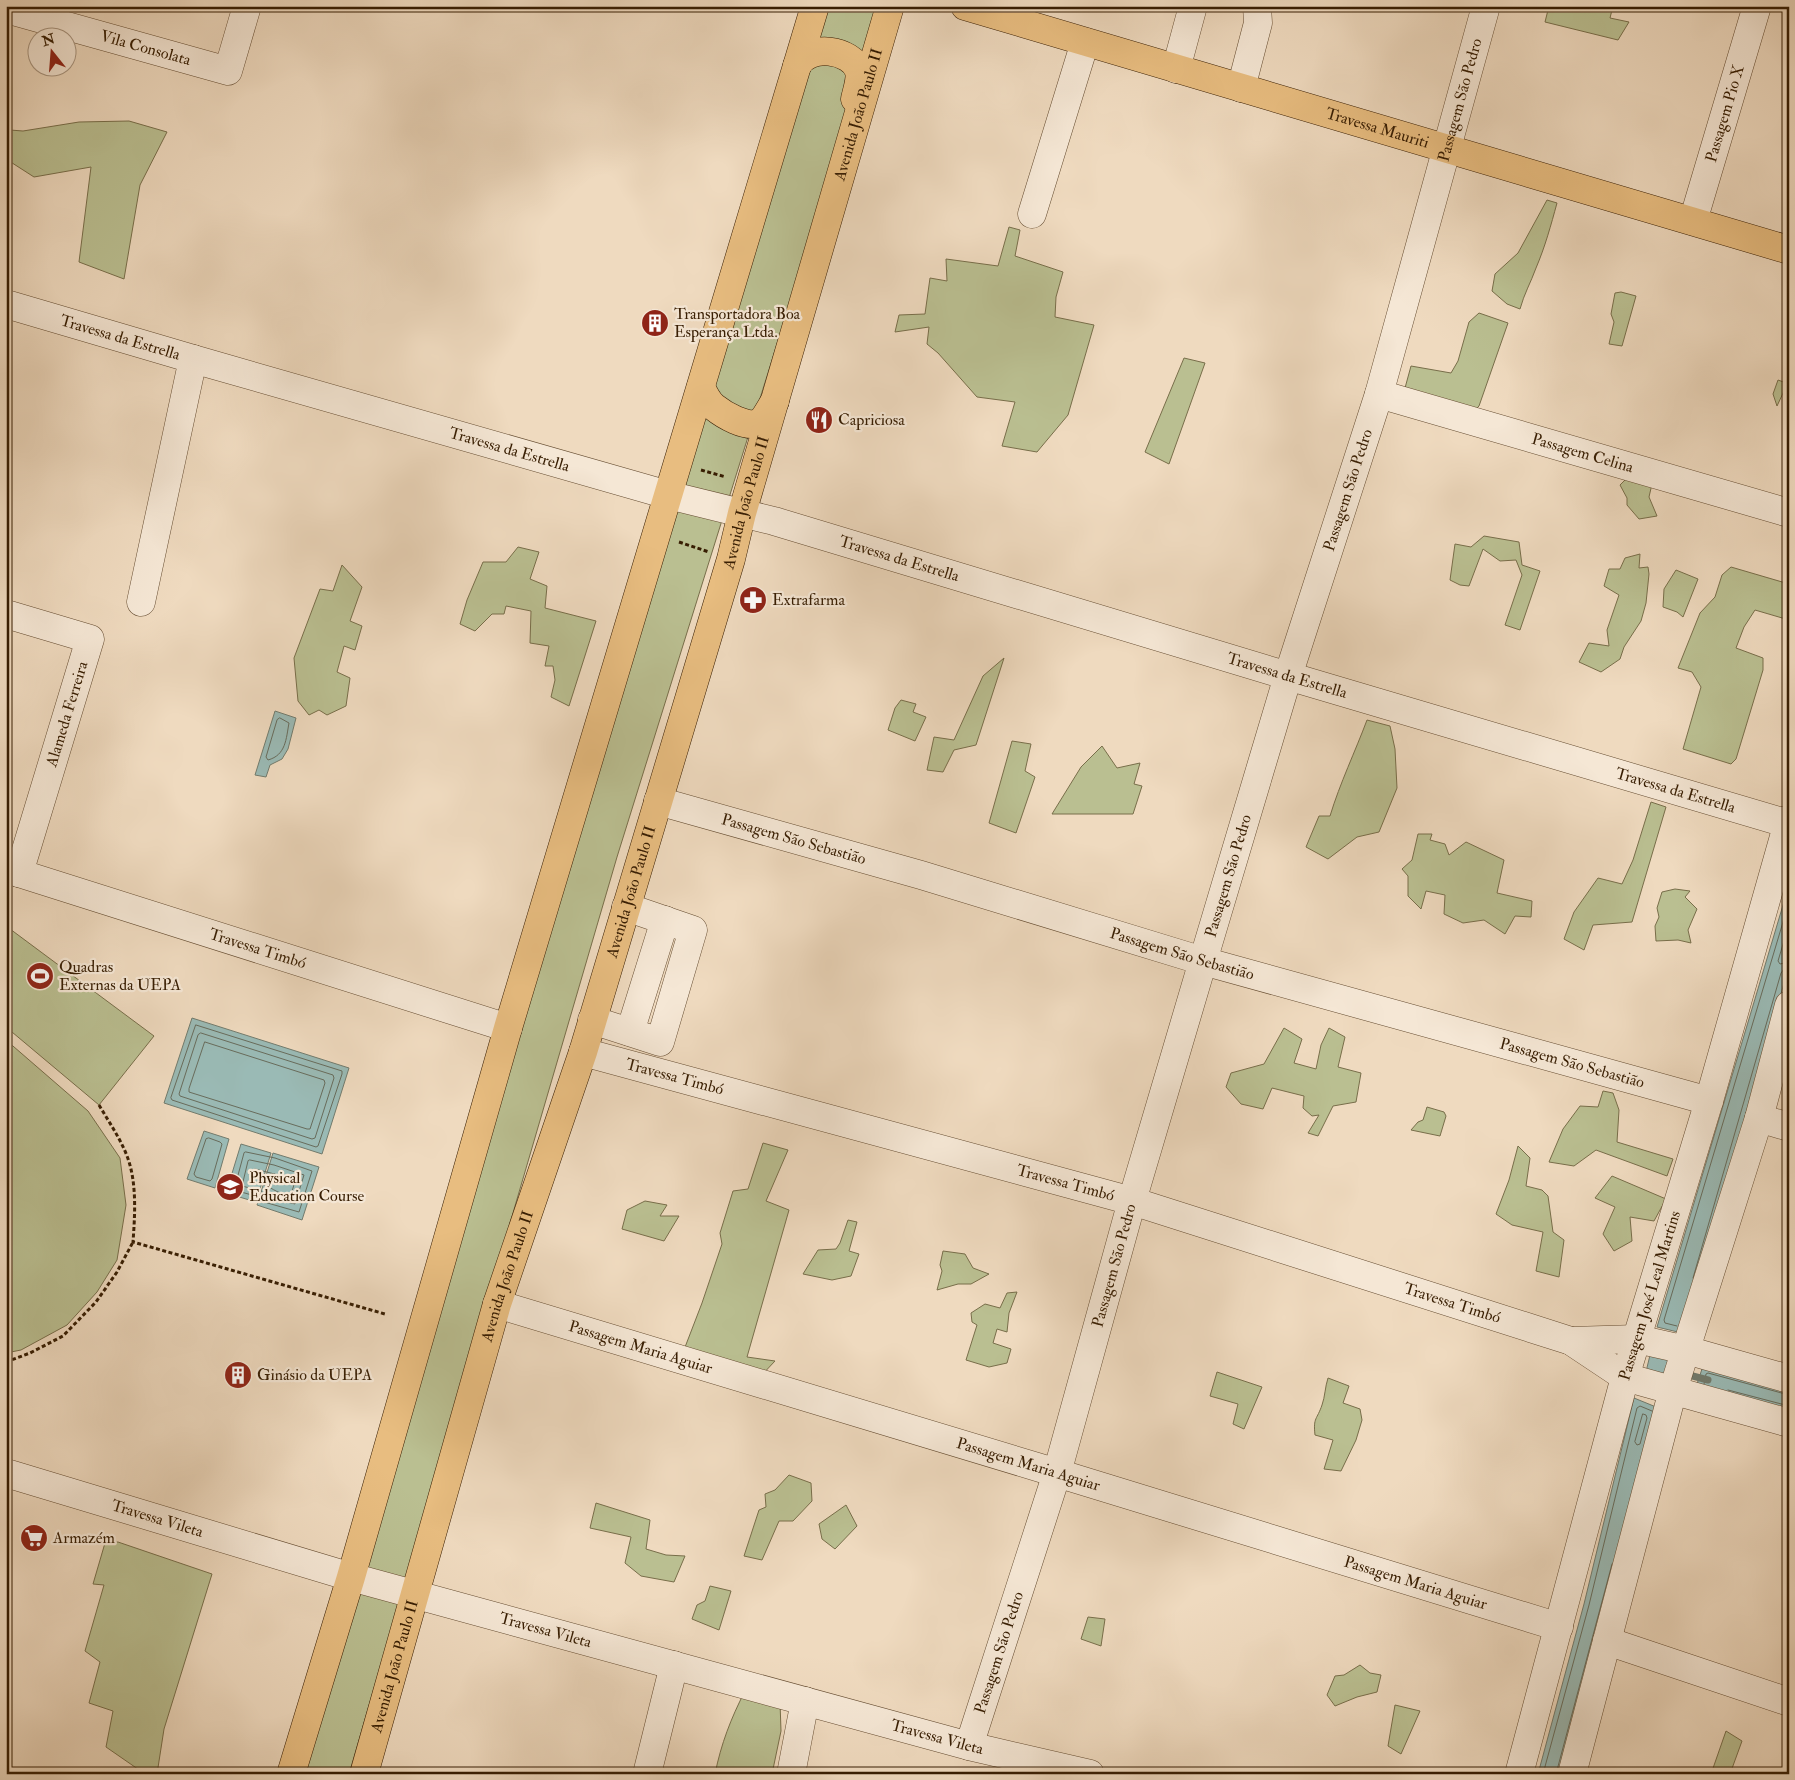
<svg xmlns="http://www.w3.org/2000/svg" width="1795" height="1780" font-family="'IM FELL Double Pica',serif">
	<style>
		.green { fill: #babf91; stroke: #786e4a }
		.water { fill: #9abab5; stroke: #727b6d }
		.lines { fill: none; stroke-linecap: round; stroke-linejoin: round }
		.shore { stroke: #686c5c; stroke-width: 1 }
		.stream { stroke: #727b6d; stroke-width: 7 }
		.minor-casing { stroke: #654c31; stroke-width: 29 }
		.major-casing { stroke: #371d02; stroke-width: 29 }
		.path { stroke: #371d02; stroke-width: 3; stroke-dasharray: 4 2.5; stroke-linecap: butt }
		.minor { stroke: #f5e7d5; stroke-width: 28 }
		.major { stroke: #e8bd80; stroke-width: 28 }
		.labels { text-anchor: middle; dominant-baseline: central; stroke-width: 4.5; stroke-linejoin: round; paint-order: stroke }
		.street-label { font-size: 16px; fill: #371d02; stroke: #f5e7d5 }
		.poi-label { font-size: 16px; fill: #371d02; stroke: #f5e7d5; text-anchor: start }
	</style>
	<rect width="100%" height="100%" fill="#efdabf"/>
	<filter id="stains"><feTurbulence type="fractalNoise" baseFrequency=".004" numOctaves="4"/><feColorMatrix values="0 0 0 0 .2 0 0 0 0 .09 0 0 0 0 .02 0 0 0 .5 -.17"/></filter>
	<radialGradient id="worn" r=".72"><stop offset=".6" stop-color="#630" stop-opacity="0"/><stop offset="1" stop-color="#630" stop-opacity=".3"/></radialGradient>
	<g class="green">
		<path d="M 823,6 L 876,6 L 791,299 L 617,857 L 349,1774 L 299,1774 Z"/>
		<path d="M 1549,6 L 1613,6 L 1610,18 L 1629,22 L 1618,40 L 1545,22 Z"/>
		<path d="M 129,121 L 167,132 L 140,185 L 124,279 L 79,262 L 91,167 L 34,177 L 6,159 L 6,146 L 10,130 L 23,131 L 79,122 Z"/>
		<path d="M 1547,200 L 1557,203 C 1551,225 1545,247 1536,268 C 1531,282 1524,294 1520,309 L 1507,304 L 1492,291 L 1495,274 L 1518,253 Z"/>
		<path d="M 1009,227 L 1020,230 L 1015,256 L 1063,272 L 1056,297 L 1055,317 L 1094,325 L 1068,415 L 1037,452 L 1002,446 L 1015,402 L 977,397 L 938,353 L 927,344 L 929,327 L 895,332 L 899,315 L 925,314 L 930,278 L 947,281 L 946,259 L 998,266 Z"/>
		<path d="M 1621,292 L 1636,296 L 1622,346 L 1609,344 L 1614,322 L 1611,314 L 1615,293 Z"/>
		<path d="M 1479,313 L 1508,323 L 1479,406 L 1476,409 L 1405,388 L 1411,366 L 1451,373 L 1458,361 L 1469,322 Z"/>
		<path d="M 1184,358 L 1205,363 L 1169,464 L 1145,452 Z"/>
		<path d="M 1778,380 L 1789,384 L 1789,392 L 1784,391 L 1777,406 L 1773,394 Z"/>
		<path d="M 1631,474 L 1652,484 L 1649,497 L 1657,516 L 1639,519 L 1627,505 L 1627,498 L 1620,485 Z"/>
		<path d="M 1484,536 L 1519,542 L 1522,565 L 1540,571 L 1520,630 L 1505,625 L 1522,575 L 1516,560 L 1500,561 L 1483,549 L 1469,586 L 1460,585 L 1450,580 L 1455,544 L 1471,547 Z"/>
		<path d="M 518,547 L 539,552 L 530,579 L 547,586 L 545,608 L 596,621 L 569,706 L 551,697 L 555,680 L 553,666 L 545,666 L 549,646 L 530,643 L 531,611 L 506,606 L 504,614 L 492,614 L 475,631 L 460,624 L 467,600 L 483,562 L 506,562 Z"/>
		<path d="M 1640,554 L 1639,568 L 1648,567 L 1649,574 L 1646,603 L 1641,621 L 1624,647 L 1620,659 L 1601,672 L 1579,662 L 1589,643 L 1609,646 L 1607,630 L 1619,595 L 1604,586 L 1609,569 L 1620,569 L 1625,558 Z"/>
		<path d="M 342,565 L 362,587 L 350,621 L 362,626 L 355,650 L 344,646 L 337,672 L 350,678 L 346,706 L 327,715 L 319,710 L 309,715 L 298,701 L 294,658 L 320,589 L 333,591 Z"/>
		<path d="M 1731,567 L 1789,584 L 1789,620 L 1755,610 L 1744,627 L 1736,648 L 1763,658 L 1763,670 L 1736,759 L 1731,764 L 1683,749 L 1701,687 L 1692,672 L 1678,668 L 1700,613 L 1715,597 L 1722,575 Z"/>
		<path d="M 1676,570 L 1698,579 L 1683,617 L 1677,612 L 1663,607 L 1664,589 Z"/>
		<path d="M 1004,658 L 976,745 L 954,750 L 943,772 L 927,770 L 934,737 L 954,740 L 983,676 Z"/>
		<path d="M 901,700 L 916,704 L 913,712 L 926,717 L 915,741 L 888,730 L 895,708 Z"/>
		<path d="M 1367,720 L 1390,726 L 1395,749 L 1397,788 L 1379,832 L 1357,837 L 1328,859 L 1306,847 L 1319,816 L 1330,816 C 1340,783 1355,752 1367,720 Z"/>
		<path d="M 1012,741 L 1031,744 L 1025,771 L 1035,777 L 1016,833 L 989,823 Z"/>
		<path d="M 1102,746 L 1117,768 L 1140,763 L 1134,784 L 1142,786 L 1133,814 L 1052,814 L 1081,767 Z"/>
		<path d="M 1651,802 L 1666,807 L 1632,922 L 1593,925 L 1584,950 L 1564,939 L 1574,912 L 1598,878 L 1622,884 L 1633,860 Z"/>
		<path d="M 1418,834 L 1432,834 L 1430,840 L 1445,844 L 1449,855 L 1466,842 L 1504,860 L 1497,893 L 1532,901 L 1531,917 L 1515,916 L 1505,934 L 1484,920 L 1463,923 L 1444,914 L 1445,895 L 1426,891 L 1421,909 L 1408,896 L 1408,876 L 1402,869 L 1412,860 Z"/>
		<path d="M 1675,889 L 1690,891 L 1685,897 L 1697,909 L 1688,930 L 1691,943 L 1678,940 L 1656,941 L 1655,926 L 1659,917 L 1657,908 L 1662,892 Z"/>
		<path d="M 6,926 L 154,1036 L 99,1105 L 6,1027 Z"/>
		<path d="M 1284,1028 L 1302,1039 L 1294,1063 L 1316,1069 L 1321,1045 L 1329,1028 L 1345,1037 L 1338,1067 L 1361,1073 L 1356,1102 L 1333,1106 L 1318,1136 L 1308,1133 L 1319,1115 L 1312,1116 L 1303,1108 L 1304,1096 L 1272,1088 L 1263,1109 L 1241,1104 L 1226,1087 L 1231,1073 L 1264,1064 Z"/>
		<path d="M 6,1040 L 88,1111 L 120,1158 L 126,1205 L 117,1260 L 97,1292 L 67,1325 L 21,1350 L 6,1353 Z"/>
		<path d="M 1603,1091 L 1613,1093 L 1619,1110 L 1617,1142 L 1673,1159 L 1667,1176 L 1596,1150 L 1574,1166 L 1549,1162 L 1563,1129 L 1580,1106 L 1598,1107 Z"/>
		<path d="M 1427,1107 L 1444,1112 L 1446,1116 L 1440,1136 L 1411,1130 L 1418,1122 L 1423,1120 Z"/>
		<path d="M 763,1143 L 788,1150 L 766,1201 L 789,1210 L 747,1357 L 775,1361 L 759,1378 L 682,1355 L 702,1303 L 722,1244 L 720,1233 L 733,1191 L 748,1189 Z"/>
		<path d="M 1518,1146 L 1530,1158 L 1526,1186 L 1542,1190 L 1548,1196 L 1553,1232 L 1564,1240 L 1559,1277 L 1536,1271 L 1543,1232 L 1512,1225 L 1496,1214 L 1509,1180 Z"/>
		<path d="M 1612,1176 L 1666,1199 L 1654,1221 L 1630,1217 L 1632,1241 L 1614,1251 L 1603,1234 L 1615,1207 L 1595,1198 Z"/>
		<path d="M 645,1201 L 667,1205 L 660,1216 L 679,1216 L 664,1241 L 622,1229 L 627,1210 Z"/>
		<path d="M 848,1220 L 857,1222 L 849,1251 L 859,1254 L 851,1276 L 832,1280 L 803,1274 L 818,1250 L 836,1249 L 840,1243 Z"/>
		<path d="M 943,1251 L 965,1254 L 973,1268 L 989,1274 L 971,1284 L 958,1284 L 937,1290 L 942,1271 L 940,1265 Z"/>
		<path d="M 1017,1292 L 1009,1313 L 1007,1332 L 997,1329 L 993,1343 L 1011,1349 L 1007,1363 L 989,1367 L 966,1360 L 977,1325 L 972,1322 L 971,1313 L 985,1304 L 1000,1308 L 1007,1293 Z"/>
		<path d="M 1217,1372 L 1262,1387 L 1244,1429 L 1233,1424 L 1238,1404 L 1210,1396 Z"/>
		<path d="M 1328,1378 L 1349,1386 L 1343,1403 L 1360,1409 L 1362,1420 L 1356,1440 L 1341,1471 L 1324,1469 L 1333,1440 L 1315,1435 C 1313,1417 1317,1420 1322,1405 C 1325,1397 1325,1387 1328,1378 Z"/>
		<path d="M 789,1475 L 811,1483 L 812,1501 L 793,1521 L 779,1521 L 762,1560 L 744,1556 L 759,1510 L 766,1507 L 765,1494 L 775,1490 Z"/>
		<path d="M 596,1503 L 650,1520 L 646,1549 L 666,1555 L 685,1556 L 674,1582 L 641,1576 L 625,1563 L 631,1537 L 590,1528 Z"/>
		<path d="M 846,1505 L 857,1526 L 835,1549 L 822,1539 L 819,1524 Z"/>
		<path d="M 118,1542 L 212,1574 L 164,1729 L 157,1774 L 145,1774 L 106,1747 L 113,1711 L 89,1703 L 100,1662 L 85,1651 L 104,1585 L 93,1584 L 105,1543 Z"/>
		<path d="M 710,1586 L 731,1591 L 719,1630 L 692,1619 L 697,1605 L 705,1601 Z"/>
		<path d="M 1088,1617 L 1105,1619 L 1101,1646 L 1081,1639 Z"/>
		<path d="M 1360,1665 L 1370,1673 L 1381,1675 L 1377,1692 L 1357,1697 L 1335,1706 L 1327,1695 L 1335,1676 L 1344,1675 Z"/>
		<path d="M 745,1691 L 780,1702 L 781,1731 L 772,1774 L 715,1774 C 721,1744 731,1718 745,1691 Z"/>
		<path d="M 1395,1705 L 1420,1711 L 1401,1754 L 1388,1746 Z"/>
		<path d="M 1726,1731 L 1742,1741 L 1730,1774 L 1711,1774 Z"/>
	</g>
	<g class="water">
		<path d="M 275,711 L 296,718 L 288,749 L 282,759 L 270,765 L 266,777 L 255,775 Z"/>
		<path d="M 1789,885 L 1789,966 L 1682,1333 L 1657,1327 Z"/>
		<path d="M 192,1018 L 349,1068 L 322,1154 L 164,1103 Z"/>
		<path d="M 204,1131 L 229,1139 L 215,1188 L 187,1179 Z"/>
		<path d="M 241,1144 L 271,1153 L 256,1202 L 226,1193 Z"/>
		<path d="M 273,1153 L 319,1167 L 302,1220 L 257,1205 Z"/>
		<path d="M 1651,1351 L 1677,1358 L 1668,1387 L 1644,1380 Z"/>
		<path d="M 1703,1366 L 1789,1390 L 1789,1411 L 1696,1387 Z"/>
		<path d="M 1634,1398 L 1661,1409 L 1560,1774 L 1538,1774 L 1584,1604 Z"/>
	</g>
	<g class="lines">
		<g class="shore">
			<path d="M 280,718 L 289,723 C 286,739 286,755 268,760 L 266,757 L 277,720 Z"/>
			<path d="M 1789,924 L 1778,961 L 1780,964 L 1789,962"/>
			<path d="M 196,1025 L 342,1071 L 342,1074 L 318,1146 L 316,1147 L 172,1100 L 171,1098 Z"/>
			<path d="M 201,1033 L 333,1075 L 334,1078 L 315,1138 L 312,1139 L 180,1096 L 179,1094 L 198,1035 Z"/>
			<path d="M 205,1042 L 324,1080 L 325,1083 L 310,1129 L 307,1129 L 189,1092 L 189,1089 Z"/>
			<path d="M 209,1138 L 220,1142 L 222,1144 L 212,1179 L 210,1181 L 196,1177 L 194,1174 L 206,1139 Z"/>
			<path d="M 246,1152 L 275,1158 L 312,1171 L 299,1212 L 264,1202 L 259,1197 L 234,1190 L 244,1153 Z"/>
			<path d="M 250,1160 L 274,1165 L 304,1175 L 295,1204 L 268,1197 L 261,1191 L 242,1186 L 248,1161 Z"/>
			<path d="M 255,1169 L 294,1179 L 295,1182 L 291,1194 C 280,1196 273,1188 264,1185 C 260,1183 256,1182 252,1181 L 251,1178 Z"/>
			<path d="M 1693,1278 L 1781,973 L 1784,969 L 1789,968"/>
			<path d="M 1677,1326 L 1665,1323 L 1664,1320 L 1789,902"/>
			<path d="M 1704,1384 L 1706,1374 L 1708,1373 L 1789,1395"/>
			<path d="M 1728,1390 L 1789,1406"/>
			<path d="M 1643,1414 L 1646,1415 L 1647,1418 L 1640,1444 L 1637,1445 L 1635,1442 Z"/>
			<path d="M 1543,1774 L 1589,1605 L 1637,1408 L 1640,1406 L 1652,1411"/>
			<path d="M 1556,1774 L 1612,1564"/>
		</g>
		<path class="stream" d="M 1685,1374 L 1708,1380"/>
		<g class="minor-casing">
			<g id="minor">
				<path id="s1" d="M 6,9 L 228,71 L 247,6"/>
				<path d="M 1176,69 L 1193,6"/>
				<path d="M 1241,88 L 1258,23 L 1257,6"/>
				<path d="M 1032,214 L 1085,42"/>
				<path id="s2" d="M 1693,221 L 1757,6"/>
				<path id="s3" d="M 6,304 L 193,359 L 668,495 L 774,521 L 1288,676 L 1789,824"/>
				<path id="s4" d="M 1379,394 L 1789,513"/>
				<path d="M 141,602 L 193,359"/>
				<path d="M 6,614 L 90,639 L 19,873"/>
				<path id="s5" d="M 658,801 L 921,875 L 1203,961 L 1709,1101"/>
				<path id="s6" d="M 6,869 L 508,1028"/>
				<path d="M 592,1020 L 660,1042 L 693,930 L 626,907"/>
				<path d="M 630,1032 L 665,920"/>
				<path id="s7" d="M 583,1052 L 1132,1201 L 1571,1341 L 1625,1377 L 1789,1423"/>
				<path d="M 1759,1118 L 1789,1127"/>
				<path id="s8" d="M 497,1304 L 1057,1473 L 1559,1627"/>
				<path d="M 1571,1341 L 1637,1339 L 1686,1350 L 1789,1379"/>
				<path id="s9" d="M 6,1473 L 351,1577 L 969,1746 L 1090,1774"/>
				<path d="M 1607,1641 L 1789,1702"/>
				<path id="s10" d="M 969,1746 L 1057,1473 L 1132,1201 L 1203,961 L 1288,676 L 1379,394 L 1486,6"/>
				<path d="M 647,1774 L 674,1665"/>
				<path d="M 791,1774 L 805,1701"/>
				<path id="s11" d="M 1519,1774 L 1625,1377 L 1709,1101 L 1789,819"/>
				<path d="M 1572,1774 L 1673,1390 L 1759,1118 L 1789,1005"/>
			</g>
		</g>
		<g class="major-casing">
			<g id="major">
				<path id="s12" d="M 965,6 L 1789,250"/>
				<path d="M 797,66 C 808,43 852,49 859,71 C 861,79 857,90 855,99"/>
				<path d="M 701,387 C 704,394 708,402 714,407 C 724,415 746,428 758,423 C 765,420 770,408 775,401"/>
				<path d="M 291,1774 L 351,1577 L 508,1028 L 815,6"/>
				<path id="s13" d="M 364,1774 L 497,1304 L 583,1052 L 731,559 L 742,513 L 890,6"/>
			</g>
		</g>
		<g class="path">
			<path d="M 701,470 L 726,477"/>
			<path d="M 679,542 L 709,552"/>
			<path d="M 99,1105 C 109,1122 120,1138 127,1156 C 137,1182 135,1214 133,1242 L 385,1314"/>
			<path d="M 6,1362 L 30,1353 L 63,1336 L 96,1302 L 117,1272 L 133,1242"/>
		</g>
		<use href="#minor" class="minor"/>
		<use href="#major" class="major"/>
	</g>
	<defs>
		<g id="building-disc" transform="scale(1.4375)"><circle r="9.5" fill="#8f2418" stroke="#f5e7d5"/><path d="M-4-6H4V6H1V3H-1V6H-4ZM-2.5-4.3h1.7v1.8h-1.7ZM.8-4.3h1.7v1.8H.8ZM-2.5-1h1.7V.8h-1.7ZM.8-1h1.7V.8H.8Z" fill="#fff"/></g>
		<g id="restaurant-disc" transform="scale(1.4375)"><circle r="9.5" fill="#8f2418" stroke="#f5e7d5"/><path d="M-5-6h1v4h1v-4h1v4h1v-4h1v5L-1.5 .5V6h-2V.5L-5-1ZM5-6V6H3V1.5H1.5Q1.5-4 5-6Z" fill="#fff"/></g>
		<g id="pharmacy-disc" transform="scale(1.4375)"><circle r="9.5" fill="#8f2418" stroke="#f5e7d5"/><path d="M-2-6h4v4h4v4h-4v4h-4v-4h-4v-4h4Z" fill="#fff"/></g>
		<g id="stadium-disc" transform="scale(1.4375)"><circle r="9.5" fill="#8f2418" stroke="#f5e7d5"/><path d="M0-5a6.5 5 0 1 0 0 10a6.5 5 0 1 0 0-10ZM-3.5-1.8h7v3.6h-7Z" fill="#fff"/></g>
		<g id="university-disc" transform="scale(1.4375)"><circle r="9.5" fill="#8f2418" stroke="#f5e7d5"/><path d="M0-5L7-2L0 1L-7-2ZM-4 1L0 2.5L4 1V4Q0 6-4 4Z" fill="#fff"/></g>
		<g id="supermarket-disc" transform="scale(1.4375)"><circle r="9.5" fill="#8f2418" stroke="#f5e7d5"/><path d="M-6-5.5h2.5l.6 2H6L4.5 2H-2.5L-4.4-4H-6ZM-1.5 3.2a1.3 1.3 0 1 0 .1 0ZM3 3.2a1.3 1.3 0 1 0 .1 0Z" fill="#fff"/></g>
	</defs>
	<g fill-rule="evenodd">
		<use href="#building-disc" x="655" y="323"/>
		<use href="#restaurant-disc" x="819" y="420"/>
		<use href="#pharmacy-disc" x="753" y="600"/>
		<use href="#stadium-disc" x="40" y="976"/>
		<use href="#university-disc" x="230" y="1187"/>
		<use href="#building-disc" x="238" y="1375"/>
		<use href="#supermarket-disc" x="34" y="1538"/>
	</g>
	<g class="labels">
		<g class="street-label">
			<text stroke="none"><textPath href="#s1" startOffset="145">Vila Consolata</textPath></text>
			<text stroke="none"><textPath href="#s10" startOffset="1718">Passagem São Pedro</textPath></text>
			<text stroke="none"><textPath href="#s13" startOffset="1732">Avenida João Paulo II</textPath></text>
			<text stroke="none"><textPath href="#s2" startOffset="112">Passagem Pio X</textPath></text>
			<text stroke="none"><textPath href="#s12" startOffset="430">Travessa Mauriti</textPath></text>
			<text stroke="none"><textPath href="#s3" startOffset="119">Travessa da Estrella</textPath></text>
			<text stroke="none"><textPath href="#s3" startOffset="524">Travessa da Estrella</textPath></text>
			<text stroke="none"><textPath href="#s4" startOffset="212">Passagem Celina</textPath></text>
			<text stroke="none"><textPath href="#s10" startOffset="1312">Passagem São Pedro</textPath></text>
			<text stroke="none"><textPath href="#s13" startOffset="1328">Avenida João Paulo II</textPath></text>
			<text stroke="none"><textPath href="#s3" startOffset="929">Travessa da Estrella</textPath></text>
			<text stroke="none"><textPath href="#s3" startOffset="1334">Travessa da Estrella</textPath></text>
			<text transform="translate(67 714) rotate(-73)">Alameda Ferreira</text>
			<text stroke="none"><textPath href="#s3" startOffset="1739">Travessa da Estrella</textPath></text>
			<text stroke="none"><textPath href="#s5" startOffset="141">Passagem São Sebastião</textPath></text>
			<text stroke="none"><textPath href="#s10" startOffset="908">Passagem São Pedro</textPath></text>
			<text stroke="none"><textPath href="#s13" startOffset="922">Avenida João Paulo II</textPath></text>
			<text stroke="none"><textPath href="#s6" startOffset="264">Travessa Timbó</textPath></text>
			<text stroke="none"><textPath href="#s5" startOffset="546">Passagem São Sebastião</textPath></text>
			<text stroke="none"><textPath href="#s5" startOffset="951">Passagem São Sebastião</textPath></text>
			<text stroke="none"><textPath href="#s7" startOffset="95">Travessa Timbó</textPath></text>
			<text stroke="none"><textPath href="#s7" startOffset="500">Travessa Timbó</textPath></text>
			<text stroke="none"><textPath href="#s10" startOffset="502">Passagem São Pedro</textPath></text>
			<text stroke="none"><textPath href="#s13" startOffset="518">Avenida João Paulo II</textPath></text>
			<text stroke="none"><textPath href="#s11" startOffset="496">Passagem José Leal Martins</textPath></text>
			<text stroke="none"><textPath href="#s7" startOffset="905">Travessa Timbó</textPath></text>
			<text stroke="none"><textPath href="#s8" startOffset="150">Passagem Maria Aguiar</textPath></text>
			<text stroke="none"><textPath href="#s8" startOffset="555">Passagem Maria Aguiar</textPath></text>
			<text stroke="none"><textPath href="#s9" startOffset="158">Travessa Vileta</textPath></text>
			<text stroke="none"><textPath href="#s8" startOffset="960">Passagem Maria Aguiar</textPath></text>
			<text stroke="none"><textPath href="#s9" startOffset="562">Travessa Vileta</textPath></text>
			<text stroke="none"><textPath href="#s10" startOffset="98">Passagem São Pedro</textPath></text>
			<text stroke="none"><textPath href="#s13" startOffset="112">Avenida João Paulo II</textPath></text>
			<text stroke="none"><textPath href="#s9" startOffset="968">Travessa Vileta</textPath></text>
		</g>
		<g class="poi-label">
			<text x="674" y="314">Transportadora Boa<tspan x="674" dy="18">Esperança Ltda.</tspan></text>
			<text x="838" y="420">Capriciosa</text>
			<text x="772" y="600">Extrafarma</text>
			<text x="59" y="967">Quadras<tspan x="59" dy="18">Externas da UEPA</tspan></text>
			<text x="249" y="1178">Physical<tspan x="249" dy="18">Education Course</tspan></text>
			<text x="257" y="1375">Ginásio da UEPA</text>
			<text x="53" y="1538">Armazém</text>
		</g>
	</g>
	<rect width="1795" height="1780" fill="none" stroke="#efdabf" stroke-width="25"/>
	<rect x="8" y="8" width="1780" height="1765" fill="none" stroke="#371d02" stroke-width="2.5"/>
	<rect x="12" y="12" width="1770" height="1755" fill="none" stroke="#371d02"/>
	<g transform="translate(52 52) rotate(343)"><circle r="24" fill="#f5e7d5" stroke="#a99681"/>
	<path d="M0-4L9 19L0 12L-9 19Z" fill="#8f2418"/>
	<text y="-8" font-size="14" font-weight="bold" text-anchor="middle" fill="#371d02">N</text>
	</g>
	<rect width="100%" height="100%" filter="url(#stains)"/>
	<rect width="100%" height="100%" fill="url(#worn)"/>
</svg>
